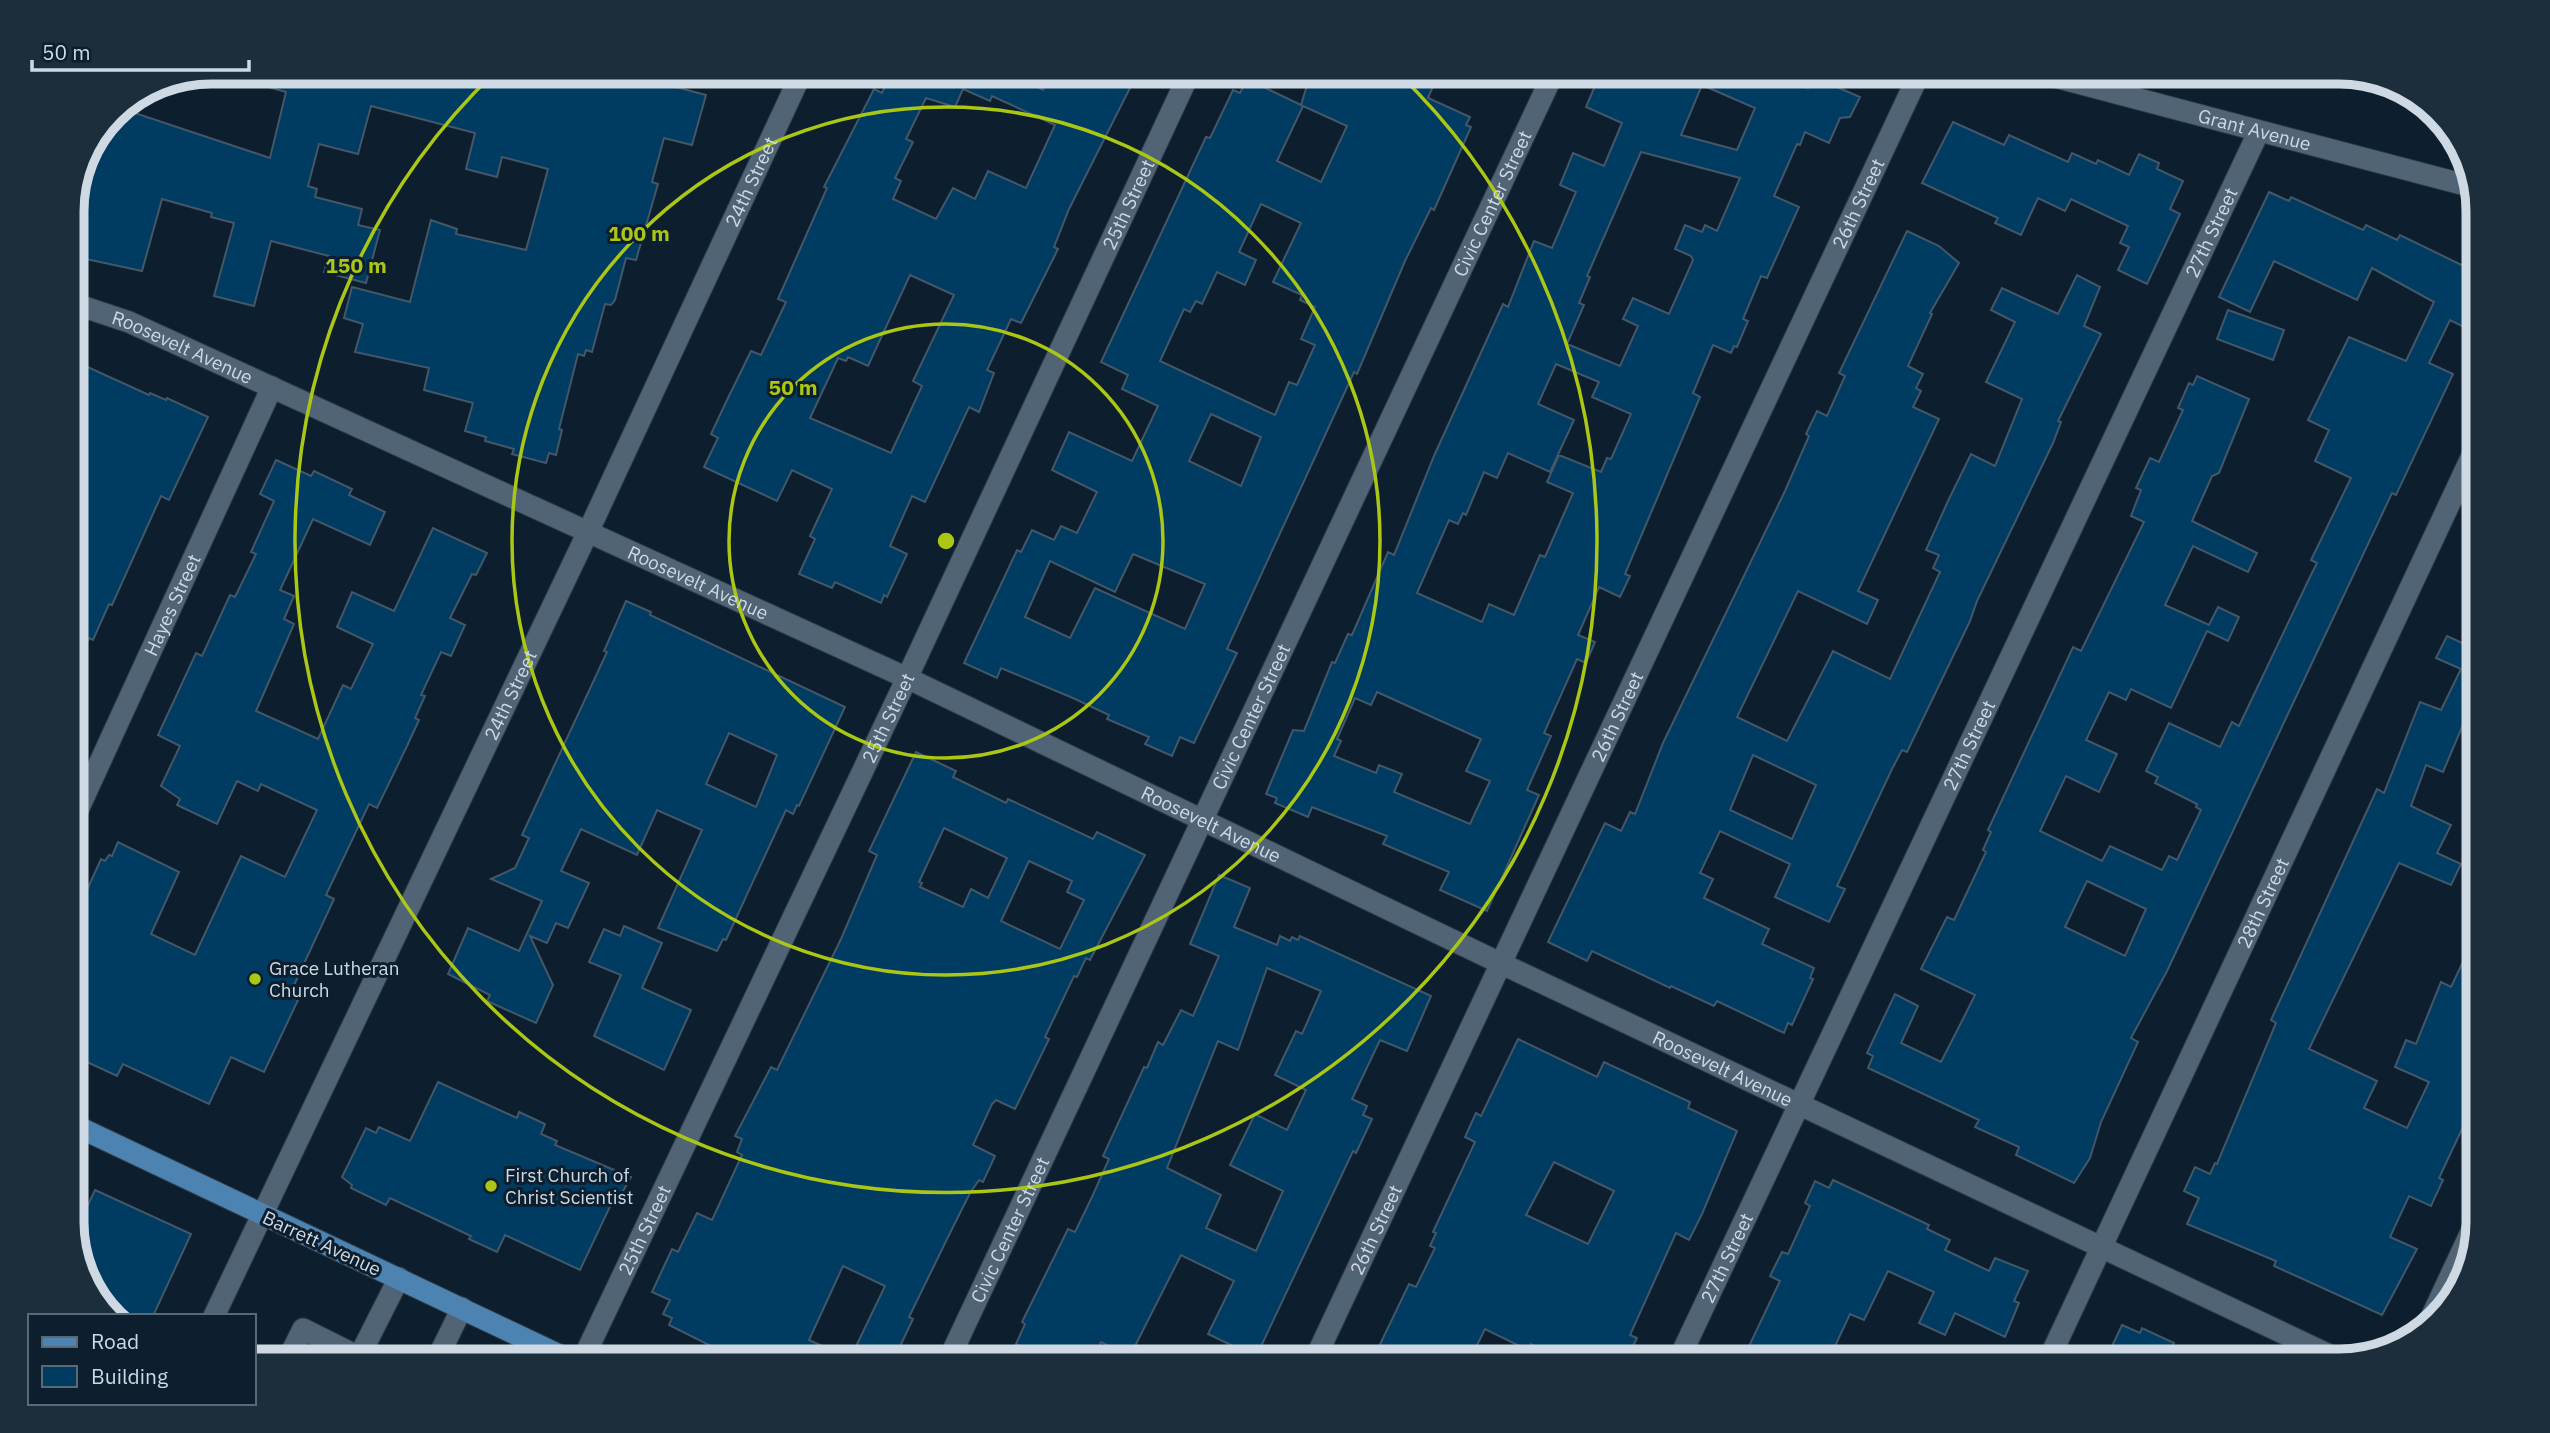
<svg xmlns="http://www.w3.org/2000/svg" width="2550" height="1433" font-family="'IBM Plex Sans',sans-serif">
	<style>
		.building { fill: #003b62; stroke: #435768; stroke-width: 2; fill-rule: evenodd }
		.lines { fill: none; stroke-linecap: round; stroke-linejoin: round }
		.minor-casing { stroke: #313a46; stroke-width: 23 }
		.major-casing { stroke: #313a46; stroke-width: 23 }
		.minor { stroke: #506476; stroke-width: 21 }
		.major { stroke: #4c83b1; stroke-width: 21 }
		.ring { fill: none; stroke: #abc615; stroke-width: 3.5 }
		.poi-dot { fill: #abc615; stroke: #0d1f2e; stroke-width: 2.5 }
		.labels { text-anchor: middle; dominant-baseline: central; stroke-width: 6; stroke-linejoin: round; paint-order: stroke }
		.street-label { font-size: 19px; fill: #ced9e3; stroke: #0d1f2e }
		.poi-label { font-size: 19px; fill: #ced9e3; stroke: #0d1f2e; text-anchor: start }
		.rim { fill: none; stroke: #ced9e3; stroke-width: 9 }
		.centre { fill: #abc615; stroke: #0d1f2e; stroke-width: 3.5 }
		.ring-label { font-size: 21px; text-anchor: middle; font-weight: bold; fill: #abc615; stroke: #0d1f2e; stroke-width: 6; stroke-linejoin: round; paint-order: stroke }
	</style>
	<rect width="100%" height="100%" fill="#0d1f2e"/>
	<g class="building">
		<path d="M 241,72 L 571,72 L 591,77 L 593,72 L 619,72 L 706,95 L 692,145 L 664,138 L 652,182 L 658,184 L 636,260 L 626,258 L 615,300 L 611,305 L 605,304 L 592,352 L 586,350 L 584,356 L 578,354 L 559,429 L 562,430 L 556,455 L 549,453 L 546,463 L 512,454 L 514,449 L 485,441 L 486,437 L 465,431 L 473,403 L 424,390 L 429,368 L 355,352 L 363,324 L 344,318 L 352,287 L 410,302 L 431,220 L 457,229 L 456,234 L 526,250 L 548,169 L 502,157 L 497,177 L 466,169 L 475,133 L 371,106 L 358,154 L 319,144 L 308,186 L 317,189 L 315,197 L 362,209 L 358,225 L 380,230 L 366,283 L 324,272 L 329,256 L 271,241 L 254,306 L 214,296 L 234,223 L 211,217 L 212,213 L 162,199 L 142,271 L 72,256 L 72,202 L 82,157 L 113,112 L 120,108 L 270,158 L 286,92 L 240,79 Z"/>
		<path d="M 892,72 L 1006,72 L 1043,90 L 1052,72 L 1138,72 L 1069,209 L 1054,247 L 1058,249 L 1021,323 L 1011,319 L 987,370 L 994,373 L 979,412 L 969,407 L 925,502 L 912,496 L 890,546 L 907,554 L 887,597 L 884,595 L 881,603 L 835,582 L 832,588 L 799,574 L 815,539 L 810,536 L 832,489 L 792,470 L 777,501 L 704,467 L 718,438 L 711,434 L 727,400 L 751,351 L 761,355 L 786,302 L 778,299 L 827,188 L 824,187 L 874,89 L 882,93 ZM 963,89 L 990,101 L 992,96 L 1055,125 L 1026,188 L 988,171 L 975,199 L 953,188 L 936,219 L 893,199 L 901,181 L 895,178 L 913,142 L 906,139 L 926,98 L 955,107 ZM 910,275 L 954,295 L 913,381 L 922,386 L 891,453 L 810,418 L 838,358 L 846,361 L 848,357 L 868,366 Z"/>
		<path d="M 1311,72 L 1439,72 L 1428,98 L 1470,117 L 1466,125 L 1471,127 L 1434,210 L 1431,208 L 1405,261 L 1357,374 L 1354,372 L 1227,649 L 1237,653 L 1225,678 L 1194,743 L 1180,737 L 1172,756 L 1145,744 L 1149,737 L 1107,719 L 1109,715 L 1073,698 L 1001,668 L 997,678 L 964,663 L 1017,550 L 1021,552 L 1032,530 L 1054,540 L 1061,526 L 1077,533 L 1097,492 L 1052,470 L 1069,432 L 1132,461 L 1158,406 L 1122,389 L 1128,375 L 1101,362 L 1206,137 L 1210,138 L 1233,90 L 1240,93 L 1247,79 L 1301,105 ZM 1303,106 L 1347,126 L 1321,182 L 1277,161 ZM 1261,204 L 1301,223 L 1273,282 L 1302,295 L 1300,300 L 1315,307 L 1301,339 L 1315,345 L 1297,385 L 1289,382 L 1275,415 L 1160,361 L 1184,309 L 1190,312 L 1196,301 L 1202,304 L 1217,272 L 1245,285 L 1256,260 L 1239,252 ZM 1211,414 L 1261,437 L 1241,486 L 1189,461 ZM 1133,554 L 1205,584 L 1185,629 L 1095,588 L 1070,638 L 1025,617 L 1050,561 L 1115,592 Z"/>
		<path d="M 1601,72 L 1770,72 L 1808,88 L 1814,77 L 1860,97 L 1850,117 L 1840,118 L 1829,143 L 1805,132 L 1800,145 L 1797,144 L 1774,196 L 1799,207 L 1767,278 L 1761,276 L 1743,319 L 1748,321 L 1737,347 L 1734,346 L 1731,353 L 1713,345 L 1693,393 L 1700,397 L 1625,574 L 1630,576 L 1620,597 L 1599,587 L 1578,635 L 1595,642 L 1586,663 L 1577,659 L 1544,733 L 1551,736 L 1527,790 L 1539,795 L 1487,911 L 1440,890 L 1449,872 L 1383,844 L 1387,836 L 1312,807 L 1308,817 L 1275,803 L 1277,798 L 1266,794 L 1293,730 L 1304,731 L 1332,662 L 1335,663 L 1348,634 L 1352,635 L 1388,552 L 1394,555 L 1434,456 L 1503,304 L 1508,307 L 1534,241 L 1552,248 L 1576,192 L 1560,185 L 1573,153 L 1604,166 L 1622,123 L 1586,107 ZM 1702,85 L 1755,108 L 1737,150 L 1681,135 ZM 1641,152 L 1740,178 L 1717,231 L 1705,225 L 1702,232 L 1685,225 L 1675,249 L 1691,256 L 1693,260 L 1669,314 L 1633,298 L 1623,319 L 1638,326 L 1620,366 L 1567,344 L 1584,305 L 1579,303 L 1590,277 L 1587,276 ZM 1556,364 L 1599,382 L 1592,397 L 1631,414 L 1611,459 L 1607,458 L 1601,472 L 1559,455 L 1547,482 L 1573,493 L 1545,557 L 1540,555 L 1514,615 L 1489,604 L 1482,622 L 1417,593 L 1449,520 L 1458,524 L 1463,513 L 1466,515 L 1484,472 L 1497,478 L 1508,453 L 1550,472 L 1574,420 L 1538,404 ZM 1377,692 L 1481,739 L 1466,771 L 1490,781 L 1470,824 L 1394,792 L 1402,774 L 1379,765 L 1376,773 L 1334,756 L 1341,741 L 1337,739 L 1355,698 L 1371,705 Z"/>
		<path d="M 1953,122 L 2004,145 L 2009,135 L 2068,162 L 2072,153 L 2096,164 L 2098,160 L 2129,175 L 2139,154 L 2159,163 L 2157,169 L 2183,181 L 2170,209 L 2180,214 L 2147,284 L 2118,270 L 2129,247 L 2120,243 L 2128,226 L 2071,199 L 2065,211 L 2038,198 L 2021,235 L 1995,223 L 1998,218 L 1922,183 Z"/>
		<path d="M 2269,192 L 2289,201 L 2291,197 L 2363,230 L 2366,225 L 2397,240 L 2400,235 L 2478,273 L 2478,334 L 2450,320 L 2429,363 L 2453,374 L 2396,495 L 2392,493 L 2167,971 L 2131,1038 L 2138,1042 L 2101,1122 L 2090,1158 L 2074,1183 L 2016,1155 L 2019,1147 L 1975,1127 L 1979,1120 L 1868,1068 L 1873,1056 L 1867,1053 L 1895,994 L 1918,1006 L 1901,1043 L 1941,1062 L 1964,1017 L 1975,995 L 1921,969 L 1947,917 L 1954,920 L 1986,852 L 1983,850 L 1991,832 L 1988,830 L 2073,647 L 2081,651 L 2144,522 L 2131,516 L 2141,490 L 2136,488 L 2150,458 L 2159,462 L 2183,410 L 2178,408 L 2189,383 L 2193,385 L 2197,376 L 2249,399 L 2219,473 L 2212,476 L 2192,521 L 2257,553 L 2248,572 L 2193,546 L 2165,605 L 2209,625 L 2218,607 L 2239,617 L 2228,641 L 2207,631 L 2171,708 L 2131,689 L 2126,700 L 2109,692 L 2086,740 L 2117,754 L 2099,792 L 2066,776 L 2040,831 L 2102,861 L 2110,846 L 2162,870 L 2169,856 L 2177,860 L 2201,810 L 2196,807 L 2197,804 L 2155,783 L 2158,777 L 2146,771 L 2169,723 L 2220,747 L 2232,722 L 2239,726 L 2308,581 L 2317,563 L 2311,560 L 2351,478 L 2315,461 L 2329,430 L 2308,420 L 2349,337 L 2406,361 L 2434,302 L 2372,268 L 2357,300 L 2274,261 L 2250,312 L 2219,297 ZM 2087,881 L 2146,909 L 2125,956 L 2065,927 Z"/>
		<path d="M 1907,231 L 1939,246 L 1959,263 L 1930,313 L 1932,314 L 1908,366 L 1923,374 L 1916,388 L 1921,391 L 1913,407 L 1939,419 L 1858,591 L 1878,600 L 1867,624 L 1798,591 L 1737,717 L 1787,741 L 1833,651 L 1890,679 L 1940,572 L 1933,568 L 1939,555 L 1926,550 L 1948,501 L 1971,454 L 1995,466 L 2022,399 L 1986,382 L 2015,322 L 1991,310 L 2002,288 L 2058,314 L 2077,275 L 2100,287 L 2084,326 L 2101,334 L 2058,421 L 2061,422 L 2053,443 L 1977,601 L 1970,621 L 1907,752 L 1902,750 L 1892,769 L 1837,886 L 1845,889 L 1829,922 L 1775,897 L 1790,864 L 1720,831 L 1700,873 L 1713,879 L 1704,898 L 1769,929 L 1762,944 L 1814,968 L 1810,978 L 1813,979 L 1792,1025 L 1788,1023 L 1784,1033 L 1717,1001 L 1714,1006 L 1671,986 L 1670,988 L 1592,951 L 1587,961 L 1548,942 L 1605,823 L 1621,831 L 1630,812 L 1635,814 L 1663,743 L 1785,491 L 1809,436 L 1806,434 L 1817,411 L 1827,416 L 1845,376 L 1839,373 ZM 1753,755 L 1816,785 L 1792,839 L 1730,810 Z"/>
		<path d="M 2228,310 L 2284,330 L 2273,360 L 2217,339 Z"/>
		<path d="M 72,360 L 149,395 L 150,393 L 166,400 L 167,398 L 208,417 L 169,500 L 161,496 L 112,605 L 109,604 L 93,640 L 89,638 L 72,673 Z"/>
		<path d="M 276,460 L 311,476 L 314,471 L 352,489 L 349,495 L 385,512 L 370,545 L 313,519 L 280,590 L 294,596 L 284,619 L 294,624 L 256,711 L 318,739 L 343,685 L 351,689 L 373,644 L 337,627 L 352,592 L 394,611 L 433,528 L 487,553 L 476,575 L 472,574 L 450,618 L 465,625 L 451,656 L 441,652 L 421,695 L 425,696 L 415,718 L 419,720 L 407,746 L 377,808 L 369,804 L 326,895 L 334,899 L 289,996 L 298,1000 L 264,1072 L 231,1057 L 209,1104 L 123,1064 L 117,1076 L 72,1055 L 72,923 L 101,859 L 105,861 L 109,855 L 112,856 L 118,842 L 179,872 L 151,934 L 195,955 L 241,856 L 285,877 L 317,810 L 261,784 L 258,791 L 237,781 L 217,824 L 177,805 L 180,799 L 161,786 L 180,746 L 158,735 L 196,653 L 202,656 L 230,595 L 235,597 L 256,554 L 251,552 L 274,501 L 260,494 Z"/>
		<path d="M 626,601 L 651,612 L 650,615 L 845,707 L 799,806 L 797,805 L 793,814 L 786,810 L 726,940 L 723,939 L 717,951 L 658,928 L 702,830 L 657,810 L 637,855 L 581,829 L 561,871 L 589,883 L 568,928 L 556,923 L 547,943 L 530,936 L 553,985 L 536,1023 L 487,1001 L 490,995 L 448,974 L 468,928 L 519,951 L 542,901 L 491,879 L 515,868 L 529,838 L 522,835 L 607,652 L 604,651 ZM 729,733 L 777,755 L 756,807 L 706,784 Z"/>
		<path d="M 2478,633 L 2478,721 L 2467,715 L 2443,772 L 2426,765 L 2411,806 L 2451,825 L 2437,853 L 2461,864 L 2451,885 L 2399,863 L 2309,1049 L 2377,1081 L 2364,1108 L 2407,1128 L 2429,1082 L 2395,1067 L 2406,1040 L 2416,1044 L 2441,982 L 2451,987 L 2478,930 L 2478,1095 L 2439,1178 L 2443,1180 L 2431,1206 L 2409,1196 L 2390,1237 L 2417,1249 L 2382,1315 L 2274,1266 L 2276,1261 L 2187,1224 L 2199,1198 L 2184,1191 L 2195,1167 L 2210,1174 L 2215,1163 L 2217,1164 L 2276,1023 L 2271,1020 L 2377,789 L 2384,793 L 2420,702 L 2441,710 L 2461,669 L 2436,658 L 2447,636 L 2471,647 Z"/>
		<path d="M 916,752 L 956,771 L 953,777 L 1006,803 L 1008,799 L 1093,839 L 1097,832 L 1145,855 L 1090,960 L 1086,958 L 1077,977 L 1074,976 L 1045,1037 L 1049,1039 L 1015,1109 L 996,1100 L 992,1104 L 973,1145 L 995,1156 L 983,1182 L 979,1180 L 970,1193 L 950,1233 L 909,1317 L 913,1319 L 893,1361 L 741,1361 L 669,1325 L 672,1318 L 663,1314 L 670,1300 L 652,1292 L 672,1249 L 678,1252 L 697,1213 L 712,1220 L 742,1155 L 737,1152 L 742,1139 L 735,1136 L 771,1067 L 777,1070 L 841,939 L 877,855 L 869,851 ZM 944,828 L 1007,858 L 988,898 L 971,889 L 963,907 L 920,887 L 922,883 L 919,882 ZM 1029,861 L 1072,881 L 1067,892 L 1084,900 L 1060,949 L 1001,921 ZM 843,1266 L 885,1286 L 850,1359 L 809,1340 Z"/>
		<path d="M 1219,875 L 1250,888 L 1234,927 L 1277,945 L 1280,936 L 1290,941 L 1292,937 L 1298,940 L 1300,936 L 1431,996 L 1407,1051 L 1380,1040 L 1352,1099 L 1367,1106 L 1363,1115 L 1372,1119 L 1356,1153 L 1353,1151 L 1256,1357 L 1208,1334 L 1234,1281 L 1181,1255 L 1130,1356 L 1101,1342 L 1092,1361 L 1037,1361 L 1040,1355 L 1016,1344 L 1025,1324 L 1022,1322 L 1068,1229 L 1075,1232 L 1092,1197 L 1109,1159 L 1103,1156 L 1144,1067 L 1147,1068 L 1158,1042 L 1163,1045 L 1181,1010 L 1193,1016 L 1219,956 L 1190,944 ZM 1267,968 L 1321,991 L 1302,1034 L 1296,1031 L 1275,1075 L 1306,1090 L 1287,1130 L 1255,1114 L 1230,1165 L 1283,1191 L 1256,1251 L 1206,1228 L 1221,1195 L 1167,1168 L 1218,1041 L 1238,1050 Z"/>
		<path d="M 624,926 L 662,943 L 642,988 L 691,1010 L 664,1070 L 594,1036 L 621,975 L 589,962 L 604,929 L 620,936 Z"/>
		<path d="M 1518,1039 L 1597,1077 L 1604,1062 L 1690,1102 L 1688,1108 L 1737,1131 L 1702,1214 L 1689,1240 L 1676,1233 L 1630,1335 L 1637,1338 L 1626,1361 L 1568,1361 L 1531,1344 L 1528,1350 L 1485,1329 L 1469,1361 L 1372,1361 L 1409,1284 L 1416,1287 L 1435,1248 L 1430,1246 L 1436,1233 L 1433,1232 L 1475,1142 L 1465,1137 L 1476,1113 L 1481,1116 ZM 1554,1162 L 1614,1191 L 1588,1244 L 1526,1215 Z"/>
		<path d="M 438,1082 L 517,1118 L 519,1112 L 545,1124 L 541,1134 L 557,1141 L 555,1145 L 631,1177 L 618,1200 L 614,1198 L 580,1270 L 505,1235 L 497,1252 L 469,1239 L 471,1236 L 390,1198 L 386,1205 L 351,1188 L 352,1185 L 342,1177 L 366,1128 L 376,1133 L 379,1127 L 410,1141 Z"/>
		<path d="M 1833,1180 L 1929,1225 L 1927,1229 L 1950,1240 L 1945,1250 L 1989,1271 L 1995,1258 L 2028,1271 L 2014,1301 L 2019,1303 L 2005,1337 L 1955,1313 L 1945,1335 L 1919,1323 L 1934,1292 L 1888,1271 L 1864,1320 L 1850,1314 L 1828,1361 L 1742,1361 L 1780,1281 L 1770,1276 L 1782,1252 L 1788,1254 L 1810,1206 L 1805,1203 L 1815,1181 L 1829,1188 Z"/>
		<path d="M 95,1190 L 191,1234 L 153,1316 L 114,1316 L 91,1292 L 73,1236 Z"/>
		<path d="M 2122,1325 L 2140,1333 L 2142,1328 L 2174,1343 L 2166,1361 L 2105,1361 Z"/>
	</g>
	<g class="lines">
		<g class="minor-casing">
			<g id="minor">
				<path d="M 777,72 L 799,78"/>
				<path id="s1" d="M 2036,72 L 2473,187"/>
				<path d="M 155,84 L 162,86"/>
				<path id="s2" d="M 72,303 L 129,322 L 907,678 L 1500,963 L 2342,1361"/>
				<path id="s3" d="M 72,823 L 272,387"/>
				<path id="s4" d="M 214,1316 L 588,532 L 802,72"/>
				<path d="M 2428,1324 L 2478,1217"/>
				<path d="M 287,1361 L 303,1329 L 359,1357 L 358,1361"/>
				<path d="M 368,1361 L 359,1357 L 399,1278"/>
				<path d="M 436,1361 L 462,1308"/>
				<path id="s5" d="M 582,1361 L 907,678 L 1190,72"/>
				<path id="s6" d="M 948,1361 L 1554,72"/>
				<path id="s7" d="M 1314,1361 L 1920,72"/>
				<path id="s8" d="M 1678,1361 L 2259,131"/>
				<path id="s9" d="M 2048,1361 L 2478,443"/>
			</g>
		</g>
		<g class="major-casing">
			<path id="major" d="M 72,1124 L 572,1361"/>
		</g>
		<use href="#minor" class="minor"/>
		<use href="#major" class="major"/>
	</g>
	<g class="ring">
		<circle cx="946" cy="541" r="217"/>
		<circle cx="946" cy="541" r="434"/>
		<path d="M1398 73A651 651 0 1 1 494 73"/>
	</g>
	<g class="poi-dot">
		<circle cx="255" cy="979" r="7"/>
		<circle cx="491" cy="1186" r="7"/>
	</g>
	<g class="labels">
		<g class="street-label">
			<text stroke="none"><textPath href="#s1" startOffset="226">Grant Avenue</textPath></text>
			<text stroke="none"><textPath href="#s4" startOffset="1255">24th Street</textPath></text>
			<text stroke="none"><textPath href="#s6" startOffset="1279">Civic Center Street</textPath></text>
			<text stroke="none"><textPath href="#s7" startOffset="1279">26th Street</textPath></text>
			<text stroke="none"><textPath href="#s5" startOffset="1279">25th Street</textPath></text>
			<text stroke="none"><textPath href="#s8" startOffset="1248">27th Street</textPath></text>
			<text stroke="none"><textPath href="#s2" startOffset="119">Roosevelt Avenue</textPath></text>
			<text stroke="none"><textPath href="#s2" startOffset="686">Roosevelt Avenue</textPath></text>
			<text stroke="none"><textPath href="#s3" startOffset="240">Hayes Street</textPath></text>
			<text stroke="none"><textPath href="#s4" startOffset="688">24th Street</textPath></text>
			<text stroke="none"><textPath href="#s7" startOffset="712">26th Street</textPath></text>
			<text stroke="none"><textPath href="#s6" startOffset="712">Civic Center Street</textPath></text>
			<text stroke="none"><textPath href="#s5" startOffset="712">25th Street</textPath></text>
			<text stroke="none"><textPath href="#s8" startOffset="681">27th Street</textPath></text>
			<text stroke="none"><textPath href="#s2" startOffset="1253">Roosevelt Avenue</textPath></text>
			<text stroke="none"><textPath href="#s9" startOffset="506">28th Street</textPath></text>
			<text stroke="none"><textPath href="#s2" startOffset="1820">Roosevelt Avenue</textPath></text>
			<text stroke="none"><textPath href="#s5" startOffset="145">25th Street</textPath></text>
			<text stroke="none"><textPath href="#s6" startOffset="145">Civic Center Street</textPath></text>
			<text stroke="none"><textPath href="#s7" startOffset="145">26th Street</textPath></text>
			<text transform="translate(322 1243) rotate(25)">Barrett Avenue</text>
			<text stroke="none"><textPath href="#s8" startOffset="114">27th Street</textPath></text>
		</g>
		<g class="poi-label">
			<text x="269" y="968">Grace Lutheran<tspan x="269" dy="22">Church</tspan></text>
			<text x="505" y="1175">First Church of<tspan x="505" dy="22">Christ Scientist</tspan></text>
		</g>
	</g>
	<path d="M0 0H2550V1433H0ZM211 84H2339A127 127 0 0 1 2466 211V1222A127 127 0 0 1 2339 1349H211A127 127 0 0 1 84 1222V211A127 127 0 0 1 211 84Z" fill="#1c2e3c" fill-rule="evenodd"/>
	<path class="rim" d="M211 84H2339A127 127 0 0 1 2466 211V1222A127 127 0 0 1 2339 1349H211A127 127 0 0 1 84 1222V211A127 127 0 0 1 211 84Z"/>
	<circle cx="946" cy="541" r="10" class="centre"/>
	<g class="ring-label">
		<text x="639" y="241">100 m</text>
		<text x="356" y="273">150 m</text>
		<text x="793" y="395">50 m</text>
	</g>
	<rect x="28" y="1314" width="228" height="91" fill="#0d1f2e" stroke="#5a6976" stroke-width="2"/>
	<rect x="42" y="1337" width="35" height="10" fill="#4c83b1" stroke="#5a6976" stroke-width="2"/>
	<text x="91" y="1349" font-size="21" fill="#ced9e3">Road</text>
	<rect x="42" y="1366" width="35" height="21" fill="#003b62" stroke="#5a6976" stroke-width="2"/>
	<text x="91" y="1384" font-size="21" fill="#ced9e3">Building</text>
	<path d="M32 60v10h217v-10" fill="none" stroke="#ced9e3" stroke-width="3.5"/>
	<text x="42" y="60" font-size="21" fill="#ced9e3" stroke="#0d1f2e" stroke-width="5" paint-order="stroke">50 m</text>
</svg>
